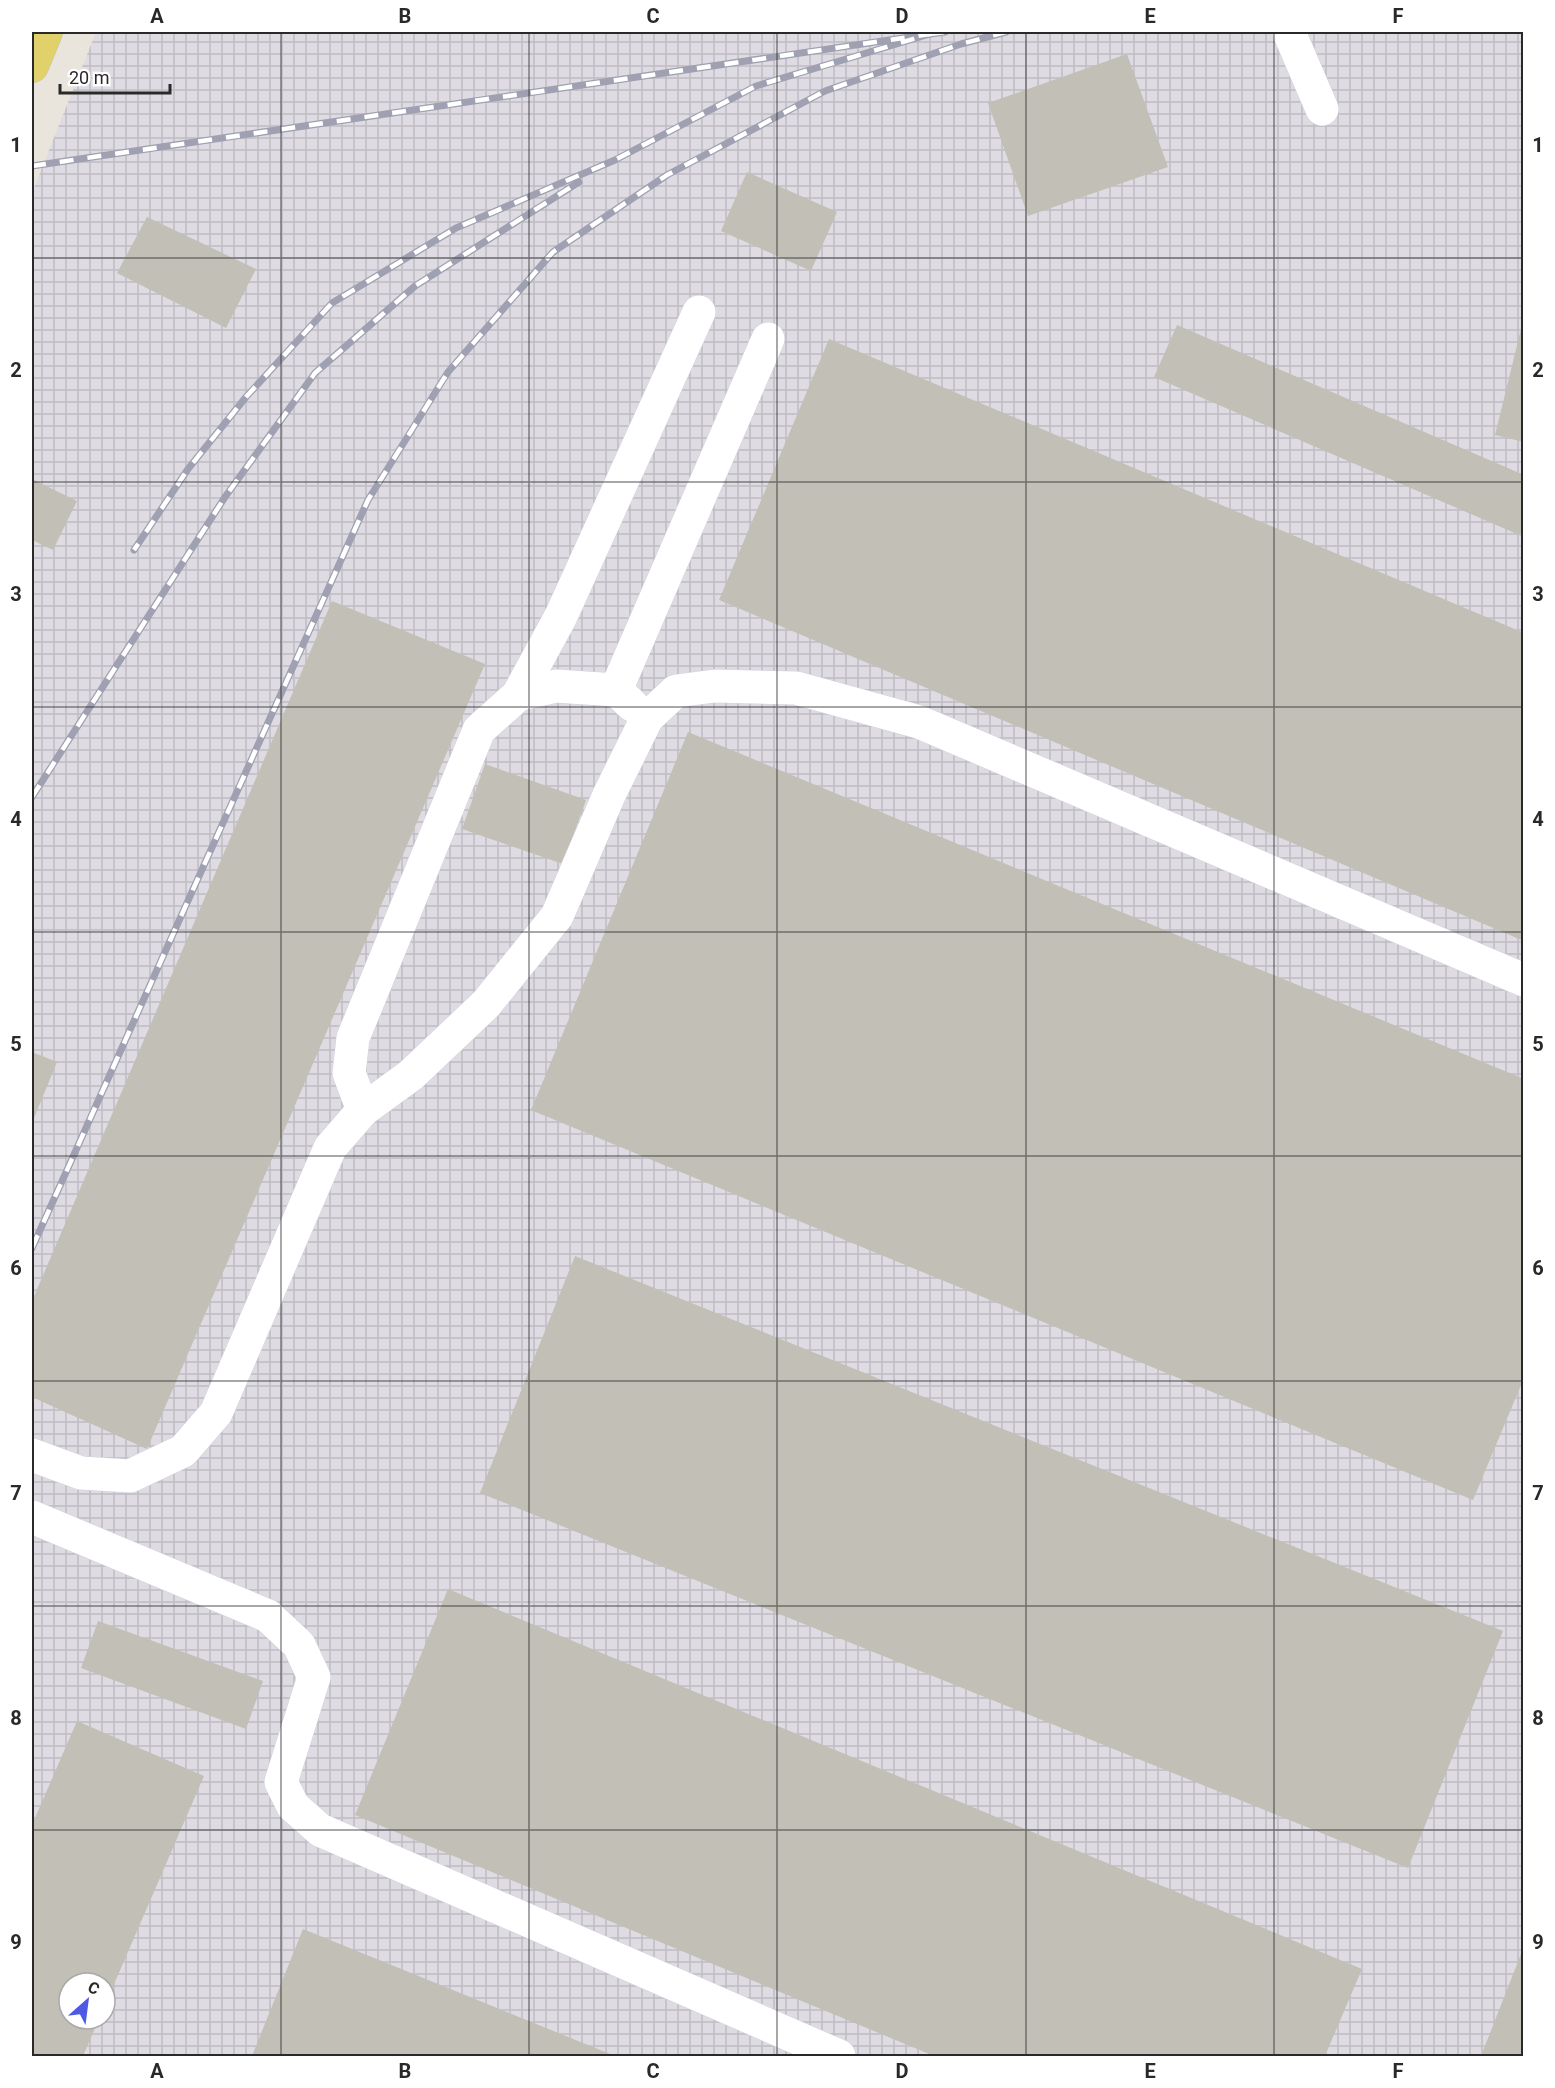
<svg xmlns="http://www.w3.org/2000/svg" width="1555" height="2088" font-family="Roboto,sans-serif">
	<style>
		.industrial { fill: url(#industrial-grid); fill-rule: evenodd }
		.building { fill: #c2bfb7 }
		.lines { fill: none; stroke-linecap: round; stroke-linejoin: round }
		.minor-casing { stroke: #d1d3e0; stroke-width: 34 }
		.major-casing { stroke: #c3c3c3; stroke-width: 34 }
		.minor { stroke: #fff; stroke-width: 33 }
		.major { stroke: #e0d16a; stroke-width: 33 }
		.rail-casing { stroke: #9fa0b1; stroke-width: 7 }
		.rail { stroke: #fff; stroke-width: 4.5; stroke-dasharray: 14; stroke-linecap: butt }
		.grid { fill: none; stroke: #292929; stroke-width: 1.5; stroke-opacity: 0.55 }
		.neatline { fill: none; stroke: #292929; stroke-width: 2 }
		.grid-label { font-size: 20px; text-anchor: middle; font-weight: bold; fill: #292929 }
	</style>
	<defs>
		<pattern id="industrial-grid" width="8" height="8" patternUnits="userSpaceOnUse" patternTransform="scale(1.5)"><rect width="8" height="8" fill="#dedce2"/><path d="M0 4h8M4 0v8" fill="none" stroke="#bebdc2"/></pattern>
	</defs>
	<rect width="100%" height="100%" fill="#e9e5dc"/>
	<path class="industrial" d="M 96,32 L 1523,32 L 1523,2056 L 32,2056 L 32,193 ZM 69,1983 L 105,1983 L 105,2019 L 69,2019 Z"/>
	<g class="building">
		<path d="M 1127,54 L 1168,167 L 1028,216 L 988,103 Z"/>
		<path d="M 747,172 L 837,212 L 811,271 L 721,231 Z"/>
		<path d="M 147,217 L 256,269 L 226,328 L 117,273 Z"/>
		<path d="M 1523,321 L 1524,321 L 1524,442 L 1495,435 Z"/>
		<path d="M 1177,325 L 1524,475 L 1524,537 L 1154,377 Z"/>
		<path d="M 829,339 L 1524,633 L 1524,941 L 719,600 Z"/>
		<path d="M 32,479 L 77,501 L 53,550 L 32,540 Z"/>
		<path d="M 332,601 L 485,664 L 147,1449 L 32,1397 L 32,1301 Z"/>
		<path d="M 688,732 L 1524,1079 L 1524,1378 L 1473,1500 L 531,1110 Z"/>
		<path d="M 485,764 L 586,800 L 563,864 L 462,829 Z"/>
		<path d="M 32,1052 L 57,1062 L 32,1123 Z"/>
		<path d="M 575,1256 L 1503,1631 L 1408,1868 L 480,1493 Z"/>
		<path d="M 448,1589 L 1362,1969 L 1325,2056 L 934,2056 L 355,1815 Z"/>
		<path d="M 98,1621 L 263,1681 L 246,1729 L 81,1668 Z"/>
		<path d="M 77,1721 L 204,1776 L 105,2005 L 105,1983 L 69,1983 L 69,2019 L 99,2019 L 83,2056 L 32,2056 L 32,1825 Z"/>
		<path d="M 303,1929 L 615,2056 L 252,2056 Z"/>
		<path d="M 1523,1949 L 1524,2056 L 1481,2056 Z"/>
	</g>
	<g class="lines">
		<g class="minor-casing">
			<g id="minor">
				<path d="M 1289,32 L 1322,109"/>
				<path d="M 616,690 L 768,339"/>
				<path d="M 518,695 L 556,686 L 616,690 L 632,705"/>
				<path d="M 363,1110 L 349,1073 L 353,1038 L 479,730 L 518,695 L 561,616 L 699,312"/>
				<path d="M 32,1455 L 81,1473 L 130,1476 L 183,1451 L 216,1413 L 330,1148 L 363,1110 L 411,1075 L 486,1004 L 557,916 L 609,795 L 647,718 L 676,691 L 715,686 L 796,688 L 919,722 L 1524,980"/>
				<path d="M 32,1517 L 268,1616 L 299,1645 L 314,1677 L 281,1782 L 293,1806 L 320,1830 L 839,2056"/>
			</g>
		</g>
		<g class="major-casing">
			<path id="major" d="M 32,66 L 46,32"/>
		</g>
		<use href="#minor" class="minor"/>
		<use href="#major" class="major"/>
		<g class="rail-casing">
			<g id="rail">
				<path d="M 930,34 L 945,32"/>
				<path d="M 32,166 L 930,34 L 756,86 L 615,160 L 456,228 L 332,303 L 246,397 L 188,469 L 134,550"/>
				<path d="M 32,797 L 225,497 L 315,373 L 415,286 L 579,182"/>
				<path d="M 32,1248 L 368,500 L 448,372 L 553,252 L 667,175 L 825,91 L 961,44 L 1006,32"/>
			</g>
		</g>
		<use href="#rail" class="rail"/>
	</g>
	<path class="grid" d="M 281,32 L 281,2056M 529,32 L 529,2056M 777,32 L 777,2056M 1026,32 L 1026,2056M 1274,32 L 1274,2056M 32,258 L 1524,258M 32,482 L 1524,482M 32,707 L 1524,707M 32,932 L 1524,932M 32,1156 L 1524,1156M 32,1381 L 1524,1381M 32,1606 L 1524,1606M 32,1830 L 1524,1830"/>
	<rect width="1555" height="2088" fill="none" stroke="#ffffff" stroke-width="66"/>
	<g transform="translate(87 2001) rotate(28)"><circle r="28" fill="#ffffff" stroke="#a9a9a9" stroke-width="1.5"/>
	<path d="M0-4.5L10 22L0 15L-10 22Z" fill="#4e59e4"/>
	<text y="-9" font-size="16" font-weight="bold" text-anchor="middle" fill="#292929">С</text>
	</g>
	<path d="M60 84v9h110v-9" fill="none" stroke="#292929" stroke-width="3"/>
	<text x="69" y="84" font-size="18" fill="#292929" stroke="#ffffff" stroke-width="4.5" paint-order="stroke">20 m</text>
	<rect x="33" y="33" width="1489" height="2022" class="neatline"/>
	<g class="grid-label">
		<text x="157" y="23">A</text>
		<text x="405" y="23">B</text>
		<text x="653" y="23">C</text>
		<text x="902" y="23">D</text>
		<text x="1150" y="23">E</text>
		<text x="1398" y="23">F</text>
		<text x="16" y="152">1</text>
		<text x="1538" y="152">1</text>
		<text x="16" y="377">2</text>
		<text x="1538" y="377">2</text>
		<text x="16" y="601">3</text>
		<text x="1538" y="601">3</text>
		<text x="16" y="826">4</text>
		<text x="1538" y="826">4</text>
		<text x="16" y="1051">5</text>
		<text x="1538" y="1051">5</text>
		<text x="16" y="1275">6</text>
		<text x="1538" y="1275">6</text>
		<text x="16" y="1500">7</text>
		<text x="1538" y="1500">7</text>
		<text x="16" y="1725">8</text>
		<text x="1538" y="1725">8</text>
		<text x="16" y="1949">9</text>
		<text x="1538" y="1949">9</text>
		<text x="157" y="2078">A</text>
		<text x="405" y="2078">B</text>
		<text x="653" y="2078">C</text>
		<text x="902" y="2078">D</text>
		<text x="1150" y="2078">E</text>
		<text x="1398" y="2078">F</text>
	</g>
</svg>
